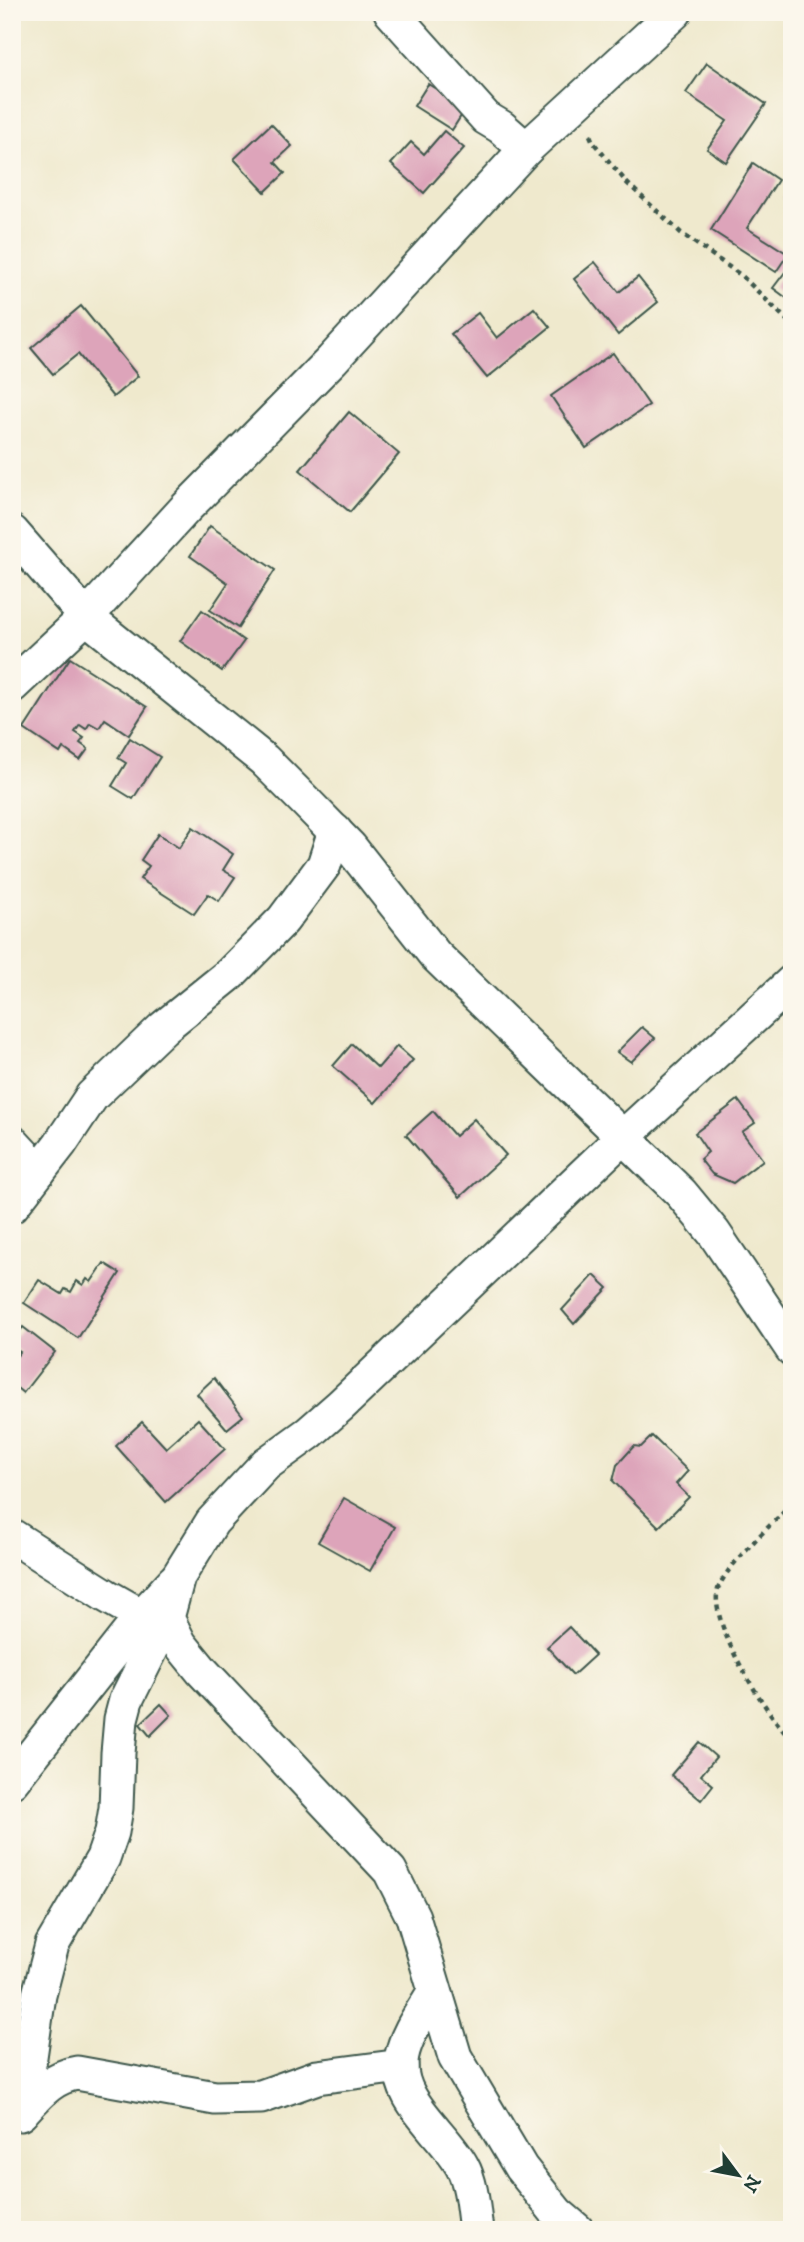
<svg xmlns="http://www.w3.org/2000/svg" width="804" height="2242" font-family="'IM FELL DW Pica',serif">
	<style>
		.building { fill: #dda4ba }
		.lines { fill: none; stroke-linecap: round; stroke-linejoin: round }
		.street-casing { stroke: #3e574b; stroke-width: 37 }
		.path { stroke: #3e574b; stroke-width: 4.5; stroke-dasharray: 5 5; stroke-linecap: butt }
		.street { stroke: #fff; stroke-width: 33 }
	</style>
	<rect width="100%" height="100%" fill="#fbf7ec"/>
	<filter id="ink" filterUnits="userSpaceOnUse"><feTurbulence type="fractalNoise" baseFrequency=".0143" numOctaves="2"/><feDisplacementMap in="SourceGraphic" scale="14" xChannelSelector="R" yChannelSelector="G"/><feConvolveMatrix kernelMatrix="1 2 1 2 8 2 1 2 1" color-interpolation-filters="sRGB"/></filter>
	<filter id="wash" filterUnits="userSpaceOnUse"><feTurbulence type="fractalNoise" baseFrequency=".00686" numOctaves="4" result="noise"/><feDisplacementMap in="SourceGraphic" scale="28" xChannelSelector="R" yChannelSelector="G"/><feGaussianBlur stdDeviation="1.57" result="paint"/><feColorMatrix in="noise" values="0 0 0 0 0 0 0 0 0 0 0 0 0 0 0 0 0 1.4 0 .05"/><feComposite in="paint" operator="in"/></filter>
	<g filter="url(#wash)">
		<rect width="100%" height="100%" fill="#efe9cd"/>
		<g id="blocks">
			<g class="building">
				<path d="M 707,63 L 766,104 L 726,162 L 707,149 L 727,121 L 686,93 Z"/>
				<path d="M 428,84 L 466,108 L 452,130 L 414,106 Z"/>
				<path d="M 271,124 L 292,146 L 275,162 L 285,173 L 265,192 L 234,159 Z"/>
				<path d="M 444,131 L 464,148 L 424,193 L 391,164 L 411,142 L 424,154 Z"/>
				<path d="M 753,163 L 778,180 L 747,228 L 788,254 L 776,272 L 711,230 Z"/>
				<path d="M 792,187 L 792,204 L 783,198 Z"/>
				<path d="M 595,262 L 619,292 L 638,277 L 658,302 L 618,335 L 574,279 Z"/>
				<path d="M 792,263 L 792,302 L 773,288 Z"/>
				<path d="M 81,306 L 138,376 L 113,397 L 78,354 L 53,374 L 31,348 Z"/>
				<path d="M 534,308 L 550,327 L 487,378 L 451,334 L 478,313 L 497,338 Z"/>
				<path d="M 613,353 L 649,405 L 586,448 L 551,396 Z"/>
				<path d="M 349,412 L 399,454 L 350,512 L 300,470 Z"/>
				<path d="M 210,526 L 275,570 L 238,628 L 210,610 L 228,583 L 190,556 Z"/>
				<path d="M 202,610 L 244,641 L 222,671 L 180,641 Z"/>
				<path d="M 70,658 L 147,707 L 129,735 L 105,719 L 99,728 L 90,723 L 86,729 L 80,725 L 75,732 L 84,738 L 80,743 L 88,749 L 80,760 L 63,748 L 60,753 L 24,729 Z"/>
				<path d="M 130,738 L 160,757 L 133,799 L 112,786 L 126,763 L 118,758 Z"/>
				<path d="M 193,827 L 233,854 L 223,870 L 235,877 L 219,901 L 208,894 L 194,914 L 140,879 L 149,866 L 141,860 L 158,834 L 179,848 Z"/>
				<path d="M 642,1027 L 655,1038 L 631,1062 L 617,1052 Z"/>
				<path d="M 352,1044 L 378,1068 L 397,1046 L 413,1060 L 375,1103 L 333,1066 Z"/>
				<path d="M 738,1100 L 755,1123 L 742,1132 L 763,1160 L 733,1183 L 712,1174 L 700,1159 L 708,1152 L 695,1133 Z"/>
				<path d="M 433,1111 L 455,1136 L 474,1119 L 506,1155 L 460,1197 L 406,1135 Z"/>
				<path d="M 104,1263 L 120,1273 L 78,1338 L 24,1303 L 39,1280 L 62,1294 L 65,1289 L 71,1292 L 77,1281 L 83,1285 L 87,1279 L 91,1282 Z"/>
				<path d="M 594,1275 L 608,1288 L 574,1324 L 562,1310 Z"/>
				<path d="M 23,1327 L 55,1352 L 23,1393 L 12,1384 L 12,1362 L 20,1352 L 12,1347 L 12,1340 Z"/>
				<path d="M 214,1378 L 243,1416 L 227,1429 L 197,1394 Z"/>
				<path d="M 198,1419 L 225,1449 L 166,1502 L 116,1446 L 142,1422 L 166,1448 Z"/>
				<path d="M 652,1436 L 688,1471 L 676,1484 L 689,1497 L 659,1527 L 613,1481 L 617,1465 L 634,1446 L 641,1447 Z"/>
				<path d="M 344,1498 L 395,1527 L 370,1571 L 318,1542 Z"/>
				<path d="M 569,1627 L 595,1655 L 573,1675 L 547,1647 Z"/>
				<path d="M 161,1704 L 171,1715 L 150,1736 L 140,1724 Z"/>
				<path d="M 699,1742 L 716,1757 L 701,1775 L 713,1785 L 701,1800 L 671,1775 Z"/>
			</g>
		</g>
	</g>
	<g filter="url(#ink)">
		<use href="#blocks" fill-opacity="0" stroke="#3e574b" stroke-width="2"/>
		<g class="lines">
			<g class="street-casing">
				<g id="street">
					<path d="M 391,12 L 486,118 L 501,127 L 526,149"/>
					<path d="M 12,532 L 86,617 L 264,760 L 304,800 L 350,847 L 435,955 L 681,1193 L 714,1233 L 792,1349"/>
					<path d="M 12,686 L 86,617 L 186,508 L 332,360 L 526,149 L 675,12"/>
					<path d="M 12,1142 L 39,1171"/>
					<path d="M 12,1206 L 60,1144 L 92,1096 L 163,1028 L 230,974 L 283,920 L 324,865 L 335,831"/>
					<path d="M 12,1536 L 105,1595 L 142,1616"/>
					<path d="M 12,1781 L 142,1616 L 174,1581"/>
					<path d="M 434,1992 C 423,2011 407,2032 402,2055 C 393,2099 443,2131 462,2166 C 472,2184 473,2209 476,2230"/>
					<path d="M 22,2112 L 39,1995 L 52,1945 L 103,1858 L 112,1832 L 116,1808 L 118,1753 L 121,1719 L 126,1700 L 167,1618"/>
					<path d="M 20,2114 C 37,2096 51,2077 77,2073 L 215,2098 L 261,2097 L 317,2077 L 401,2066"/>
					<path d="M 577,2230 L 557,2213 L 521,2168 L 455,2057 L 413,1917 L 390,1871 L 202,1671 L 180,1644 L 167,1618 L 178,1577 L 212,1522 L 266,1464 L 309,1433 L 341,1405 L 623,1137 L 792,982"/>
				</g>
			</g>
			<g class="path">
				<path d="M 590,135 L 593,142 L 627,183 L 681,233 L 742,276 L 792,325"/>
				<path d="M 792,1504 C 774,1522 719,1571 717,1594 C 713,1631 767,1714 792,1741"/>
			</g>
			<use href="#street" class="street"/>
		</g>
	</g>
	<rect width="804" height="2242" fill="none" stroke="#fbf7ec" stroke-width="42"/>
	<g transform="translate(738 2175) rotate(122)" stroke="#fbf7ec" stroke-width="5" paint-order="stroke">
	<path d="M0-5L12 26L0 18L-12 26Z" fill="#1f3d34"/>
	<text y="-10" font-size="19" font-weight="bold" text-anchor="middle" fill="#1f3d34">N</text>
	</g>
</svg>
